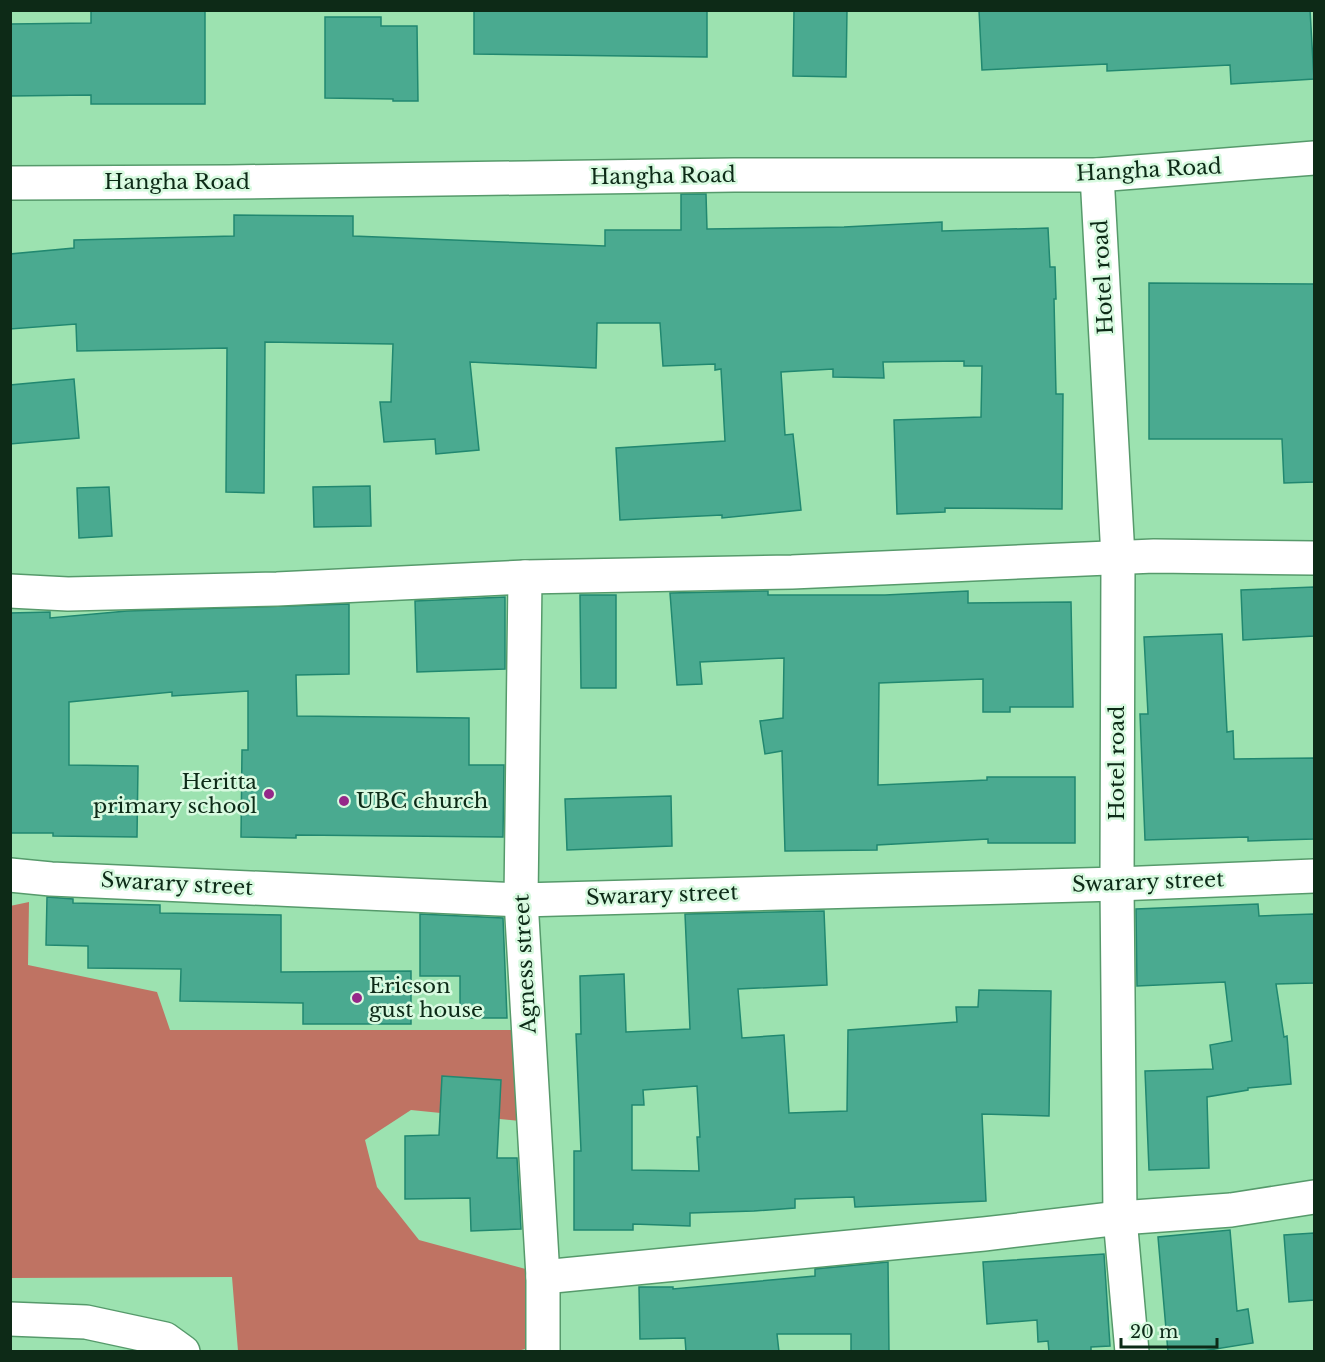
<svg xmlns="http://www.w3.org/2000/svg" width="1325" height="1362" font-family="'Libre Baskerville',serif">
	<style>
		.forest { fill: #bf7363 }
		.building { fill: #4aaa90; stroke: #218870; stroke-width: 1.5; fill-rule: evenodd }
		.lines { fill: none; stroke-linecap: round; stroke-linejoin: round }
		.minor-casing { stroke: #569a6b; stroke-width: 36 }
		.highway-casing { stroke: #569a6b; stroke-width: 36 }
		.minor { stroke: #fff; stroke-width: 33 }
		.highway { stroke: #fff; stroke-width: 33 }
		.poi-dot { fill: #952889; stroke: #d8fae0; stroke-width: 2 }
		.labels { text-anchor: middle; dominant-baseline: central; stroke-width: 5; stroke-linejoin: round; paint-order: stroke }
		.street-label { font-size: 21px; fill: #0d2a17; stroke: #d8fae0 }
		.poi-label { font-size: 21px; fill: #0d2a17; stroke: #d8fae0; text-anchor: start }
	</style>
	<rect width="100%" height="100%" fill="#9ce2b0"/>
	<path class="forest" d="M 29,902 L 28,965 L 157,992 L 170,1030 L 528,1030 L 529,1122 L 411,1110 L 365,1140 L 377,1187 L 419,1240 L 533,1271 L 525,1349 L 514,1352 L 238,1351 L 232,1277 L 11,1278 L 10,906 Z"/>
	<g class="building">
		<path d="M 91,10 L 205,10 L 205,104 L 91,104 L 91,95 L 10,96 L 10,24 L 91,23 Z"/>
		<path d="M 474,10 L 707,10 L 707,57 L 474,54 Z"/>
		<path d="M 794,10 L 847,10 L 846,77 L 793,76 Z"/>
		<path d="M 979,10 L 1310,10 L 1314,79 L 1231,84 L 1230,65 L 1107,71 L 1107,64 L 982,70 Z"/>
		<path d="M 325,17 L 381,17 L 381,26 L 417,26 L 418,101 L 393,101 L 393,99 L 325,98 Z"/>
		<path d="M 681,194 L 706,194 L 707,229 L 844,227 L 942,222 L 942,231 L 1048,228 L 1050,267 L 1055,267 L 1056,299 L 1054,299 L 1056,394 L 1063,394 L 1062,509 L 945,508 L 945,512 L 897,514 L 894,420 L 981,417 L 982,366 L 964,366 L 964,361 L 883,362 L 884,378 L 833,377 L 833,369 L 781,372 L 785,435 L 793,434 L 801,510 L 722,518 L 722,515 L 620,520 L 616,448 L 725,441 L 721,369 L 715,370 L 715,364 L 663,366 L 660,323 L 597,323 L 596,368 L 470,362 L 479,450 L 436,454 L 435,439 L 384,442 L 380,402 L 391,402 L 393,344 L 265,342 L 264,493 L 226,492 L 227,348 L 77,351 L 76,324 L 10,329 L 10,254 L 74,248 L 74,240 L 234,236 L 234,215 L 353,216 L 353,236 L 605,246 L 605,230 L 681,230 Z"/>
		<path d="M 1149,283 L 1314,284 L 1314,482 L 1284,483 L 1282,439 L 1149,439 Z"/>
		<path d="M 74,379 L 79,438 L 10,444 L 10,385 Z"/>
		<path d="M 370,486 L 371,526 L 314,527 L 313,487 Z"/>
		<path d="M 109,487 L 112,536 L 79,538 L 77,488 Z"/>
		<path d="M 1314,587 L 1314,636 L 1243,640 L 1241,590 Z"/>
		<path d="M 768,591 L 768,595 L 885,595 L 968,591 L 968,603 L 1071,602 L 1073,707 L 1010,707 L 1010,712 L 983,712 L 983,679 L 879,683 L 878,785 L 987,780 L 987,777 L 1075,777 L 1075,843 L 988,843 L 988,839 L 877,845 L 877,850 L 785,851 L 782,751 L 765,754 L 760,721 L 783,718 L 784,658 L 700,662 L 702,684 L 677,685 L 670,593 Z"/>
		<path d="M 580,595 L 616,595 L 616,688 L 581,688 Z"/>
		<path d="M 505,597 L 505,669 L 417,672 L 415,601 Z"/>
		<path d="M 349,604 L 349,674 L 296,675 L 297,716 L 469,718 L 469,765 L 504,765 L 503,837 L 296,835 L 296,838 L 241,837 L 242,750 L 248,750 L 248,691 L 172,696 L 172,692 L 69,702 L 69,765 L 138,766 L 137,837 L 53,836 L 53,833 L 10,833 L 10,613 L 50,612 L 50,618 L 127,611 Z"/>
		<path d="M 1222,634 L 1227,732 L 1233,731 L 1234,759 L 1314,758 L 1314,839 L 1248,841 L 1248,837 L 1145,840 L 1140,714 L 1148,714 L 1144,637 Z"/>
		<path d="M 671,796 L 672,846 L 567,850 L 565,799 Z"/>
		<path d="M 47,897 L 73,899 L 73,903 L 160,905 L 160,913 L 281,915 L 281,972 L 411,971 L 411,1024 L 303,1024 L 303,1003 L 180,1001 L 181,969 L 88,968 L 88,946 L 46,945 Z"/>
		<path d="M 1258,904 L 1259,916 L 1314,914 L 1314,983 L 1276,984 L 1284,1037 L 1287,1036 L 1291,1084 L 1248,1088 L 1248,1090 L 1207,1097 L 1209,1168 L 1149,1170 L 1145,1071 L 1213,1069 L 1210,1045 L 1232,1041 L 1225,982 L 1137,986 L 1136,909 Z"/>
		<path d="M 824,911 L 827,985 L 738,989 L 742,1038 L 784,1035 L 789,1113 L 847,1111 L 848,1030 L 957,1022 L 956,1007 L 978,1007 L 979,990 L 1051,991 L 1049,1116 L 982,1114 L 986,1201 L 855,1207 L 854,1197 L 795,1199 L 795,1208 L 754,1211 L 690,1213 L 690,1226 L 633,1224 L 633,1230 L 574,1230 L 574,1151 L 581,1151 L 576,1034 L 581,1034 L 580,976 L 624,974 L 626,1032 L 690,1029 L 685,914 ZM 697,1086 L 700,1137 L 697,1137 L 699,1171 L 632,1170 L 632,1105 L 644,1105 L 643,1090 Z"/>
		<path d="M 420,914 L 503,918 L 507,1018 L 460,1018 L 460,976 L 420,976 Z"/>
		<path d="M 442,1076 L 501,1080 L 497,1158 L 517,1158 L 521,1229 L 471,1231 L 470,1198 L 405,1199 L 405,1136 L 439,1135 Z"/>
		<path d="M 1230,1230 L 1237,1311 L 1248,1309 L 1253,1343 L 1197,1352 L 1168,1352 L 1158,1237 Z"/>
		<path d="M 1314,1233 L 1314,1300 L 1289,1302 L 1284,1235 Z"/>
		<path d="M 1104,1254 L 1110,1346 L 1091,1347 L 1091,1352 L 1049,1352 L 1048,1341 L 1038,1342 L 1037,1320 L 987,1324 L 983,1262 Z"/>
		<path d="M 888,1262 L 889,1352 L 851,1352 L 851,1334 L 777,1334 L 779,1352 L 686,1352 L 685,1338 L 640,1339 L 639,1287 L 673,1287 L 673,1289 L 815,1276 L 815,1269 Z"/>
	</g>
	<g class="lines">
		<g class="minor-casing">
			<g id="minor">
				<path d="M 1097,175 L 1118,557 L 1117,884 L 1120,1218 L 1132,1352"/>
				<path d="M 525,577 L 521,900 L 543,1277 L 543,1352"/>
				<path d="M 10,591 L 68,594 L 277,589 L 525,577 L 792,572 L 1154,556 L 1314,558"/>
				<path d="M 10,875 L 51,879 L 521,900 L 1117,884 L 1314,876"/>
				<path d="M 543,1277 L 984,1234 L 1120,1218 L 1231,1210 L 1314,1197"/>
				<path d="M 10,1319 L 86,1322 L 165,1339 L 183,1352"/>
			</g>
		</g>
		<g class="highway-casing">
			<path id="highway" d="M 10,183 L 229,182 L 734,175 L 1097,175 L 1314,158"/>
		</g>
		<use href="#minor" class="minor"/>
		<use href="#highway" class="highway"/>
	</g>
	<g class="poi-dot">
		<circle cx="269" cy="794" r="6"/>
		<circle cx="344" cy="801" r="6"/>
		<circle cx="357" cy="998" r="6"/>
	</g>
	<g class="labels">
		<g class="street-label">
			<text transform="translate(1149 170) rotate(-3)">Hangha Road</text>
			<text transform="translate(663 176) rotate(-1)">Hangha Road</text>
			<text x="177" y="182">Hangha Road</text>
			<text transform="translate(1103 277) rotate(-93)">Hotel road</text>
			<text transform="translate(1117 763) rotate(-90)">Hotel road</text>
			<text transform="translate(1148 882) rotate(-2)">Swarary street</text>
			<text transform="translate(177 884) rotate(3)">Swarary street</text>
			<text transform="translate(662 895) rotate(-2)">Swarary street</text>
			<text transform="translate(525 964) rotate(-93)">Agness street</text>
		</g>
		<g class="poi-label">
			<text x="257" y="782" text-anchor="end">Heritta<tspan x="257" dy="24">primary school</tspan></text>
			<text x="356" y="801">UBC church</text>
			<text x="369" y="986">Ericson<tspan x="369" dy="24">gust house</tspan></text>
		</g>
	</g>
	<rect width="1325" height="1362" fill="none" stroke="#0d2a17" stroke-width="24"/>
	<path d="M1121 1338v9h96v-9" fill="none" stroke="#0d2a17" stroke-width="3"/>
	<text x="1130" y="1338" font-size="18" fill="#0d2a17" stroke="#d8fae0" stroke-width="4.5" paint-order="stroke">20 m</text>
</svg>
